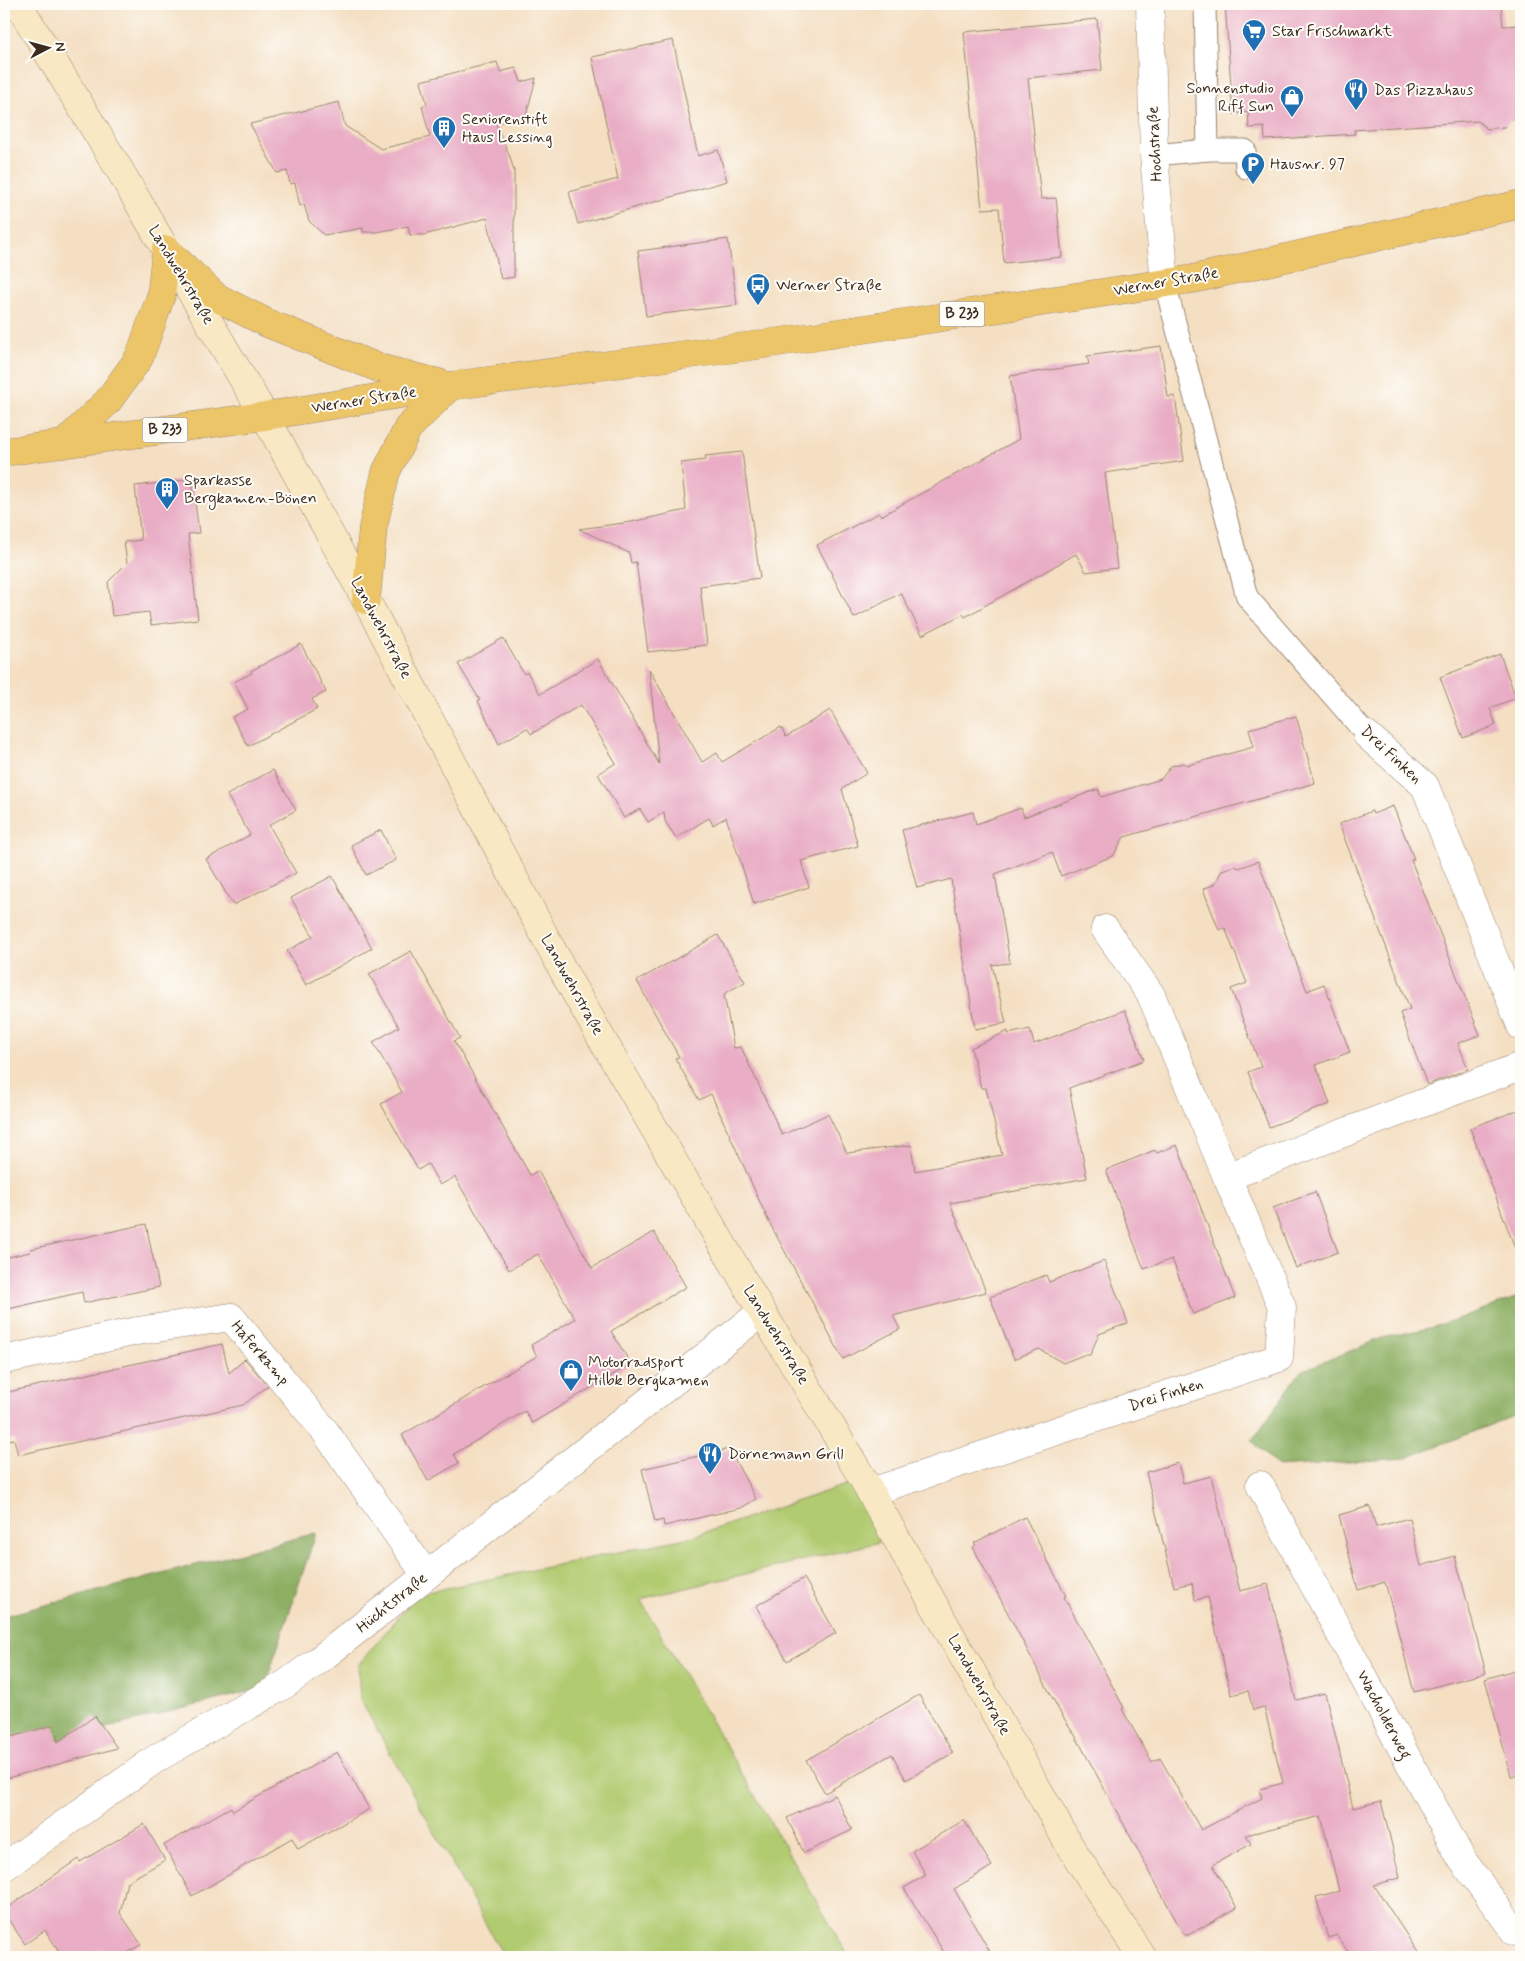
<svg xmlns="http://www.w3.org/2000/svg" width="1525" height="1961" font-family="Mynerve,sans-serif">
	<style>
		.green { fill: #b1cb70; stroke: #767a47 }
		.forest { fill: #8caf62; stroke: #646c40 }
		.building { fill: #e9adc5 }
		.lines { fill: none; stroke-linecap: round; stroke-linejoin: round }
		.service-casing { stroke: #988470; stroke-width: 23 }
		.minor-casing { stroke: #988470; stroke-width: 29 }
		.tertiary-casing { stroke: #988470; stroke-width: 29 }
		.secondary-casing { stroke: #988470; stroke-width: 29 }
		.primary-casing { stroke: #988470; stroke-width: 29 }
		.service { stroke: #fff; stroke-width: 21 }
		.minor { stroke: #fff; stroke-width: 28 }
		.tertiary { stroke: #fff; stroke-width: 28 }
		.secondary { stroke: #f8e8c3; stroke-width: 28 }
		.primary { stroke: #edc569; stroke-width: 28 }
		.labels { text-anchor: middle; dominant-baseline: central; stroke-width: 4; stroke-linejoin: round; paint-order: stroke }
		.shield { fill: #fdfcf7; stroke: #75695f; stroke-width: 1 }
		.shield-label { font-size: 15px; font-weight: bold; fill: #3b2a1e }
		.poi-label { font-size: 16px; fill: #3b2a1e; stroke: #fdfcf7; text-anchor: start }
		.street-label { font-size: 16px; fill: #3b2a1e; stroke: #fdfcf7 }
	</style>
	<rect width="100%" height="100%" fill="#fdfcf7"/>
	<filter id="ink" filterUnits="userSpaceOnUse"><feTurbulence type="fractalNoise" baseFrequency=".02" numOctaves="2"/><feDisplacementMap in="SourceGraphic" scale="10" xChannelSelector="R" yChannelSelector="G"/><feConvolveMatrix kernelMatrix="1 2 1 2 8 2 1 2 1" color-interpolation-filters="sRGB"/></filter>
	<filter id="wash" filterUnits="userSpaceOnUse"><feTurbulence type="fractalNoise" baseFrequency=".0096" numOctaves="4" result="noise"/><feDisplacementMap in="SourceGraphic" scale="20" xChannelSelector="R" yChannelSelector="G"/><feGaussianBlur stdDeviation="1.12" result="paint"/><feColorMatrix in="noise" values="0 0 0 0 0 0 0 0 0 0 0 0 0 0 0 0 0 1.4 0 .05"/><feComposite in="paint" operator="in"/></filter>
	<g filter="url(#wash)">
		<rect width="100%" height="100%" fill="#f4dfc3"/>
		<path class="green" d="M 863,1479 L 897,1538 L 640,1599 L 849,1957 L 504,1957 L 360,1699 L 358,1665 L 418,1594 L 691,1537 Z"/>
		<g class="forest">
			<path d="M 1521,1296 L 1521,1413 L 1406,1458 L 1278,1467 L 1252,1441 L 1301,1371 L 1382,1338 L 1434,1327 Z"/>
			<path d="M 316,1533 L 264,1688 L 4,1754 L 4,1616 Z"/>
		</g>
		<g id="blocks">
			<g class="building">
				<path d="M 1225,4 L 1501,4 L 1503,26 L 1521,25 L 1521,118 L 1512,119 L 1504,127 L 1487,129 L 1478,121 L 1354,130 L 1355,134 L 1265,140 L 1264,127 L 1249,128 L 1248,112 L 1233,114 Z"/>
				<path d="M 1097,19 L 1102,70 L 1028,78 L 1041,199 L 1056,198 L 1062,257 L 1004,263 L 999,208 L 982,209 L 964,32 Z"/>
				<path d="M 673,40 L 698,156 L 718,150 L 727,181 L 578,224 L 569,192 L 618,179 L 592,57 Z"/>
				<path d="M 497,62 L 500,72 L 516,68 L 521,82 L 536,78 L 526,116 L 496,124 L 510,157 L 514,171 L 514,277 L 501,279 L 487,218 L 424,235 L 410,235 L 408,226 L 377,232 L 363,232 L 363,228 L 324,235 L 309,221 L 304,204 L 300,206 L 295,183 L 290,184 L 287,171 L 277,173 L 250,124 L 339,102 L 345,126 L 381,149 L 430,137 L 422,106 L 427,104 L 421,81 Z"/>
				<path d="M 728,239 L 737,305 L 646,316 L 638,251 Z"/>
				<path d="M 1161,346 L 1168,397 L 1175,396 L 1184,461 L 1105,473 L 1117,568 L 1086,572 L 1076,554 L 965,617 L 963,614 L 922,635 L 901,593 L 854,618 L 817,545 L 879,513 L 881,516 L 1019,439 L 1010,376 L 1089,364 L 1087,356 Z"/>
				<path d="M 742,452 L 760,578 L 700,586 L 707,645 L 648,652 L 636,562 L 631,563 L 629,553 L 579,529 L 631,522 L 686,510 L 681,463 L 706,460 L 705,456 Z"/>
				<path d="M 192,479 L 199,533 L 188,534 L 198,619 L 151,625 L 149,612 L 112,616 L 108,582 L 127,563 L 124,542 L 141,540 L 135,486 Z"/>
				<path d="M 503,638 L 524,674 L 527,672 L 540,694 L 598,659 L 659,764 L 649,669 L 702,762 L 717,753 L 722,762 L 781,727 L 786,737 L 830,710 L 867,773 L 842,789 L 858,846 L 801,861 L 809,887 L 754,904 L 726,817 L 713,825 L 709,818 L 676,838 L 665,821 L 664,812 L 648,822 L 640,809 L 624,818 L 598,774 L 616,763 L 581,705 L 531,734 L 527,728 L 499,744 L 478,701 L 480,700 L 458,664 Z"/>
				<path d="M 301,644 L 326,692 L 312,699 L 317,709 L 248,746 L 232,717 L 248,709 L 234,682 L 252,673 L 251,671 Z"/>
				<path d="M 1500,654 L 1516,698 L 1490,708 L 1496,725 L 1463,738 L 1440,677 Z"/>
				<path d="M 1296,716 L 1315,783 L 1124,837 L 1113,856 L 1061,876 L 1052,852 L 995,874 L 1010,963 L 992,965 L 1006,1023 L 975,1029 L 951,879 L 917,888 L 902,830 L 973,812 L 976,824 L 1021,808 L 1024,817 L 1098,789 L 1101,797 L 1161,779 L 1171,766 L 1183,763 L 1188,765 L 1254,747 L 1249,729 Z"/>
				<path d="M 273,770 L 296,810 L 269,825 L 296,873 L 233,905 L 206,859 L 250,835 L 227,795 Z"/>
				<path d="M 1393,806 L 1414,859 L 1411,860 L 1480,1035 L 1458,1043 L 1468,1069 L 1427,1085 L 1400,1013 L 1410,1009 L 1339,824 L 1372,811 L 1373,814 Z"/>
				<path d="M 381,830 L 396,860 L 366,875 L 351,845 Z"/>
				<path d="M 1258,861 L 1307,991 L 1324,984 L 1350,1052 L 1316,1065 L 1330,1104 L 1269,1127 L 1248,1072 L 1261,1067 L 1231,989 L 1247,983 L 1225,928 L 1219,930 L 1203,889 L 1215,884 L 1222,870 L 1234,866 L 1239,868 Z"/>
				<path d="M 332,876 L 372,948 L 306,985 L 287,951 L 313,936 L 291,898 Z"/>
				<path d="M 718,935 L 745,982 L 724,994 L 734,1048 L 741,1047 L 782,1135 L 828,1114 L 847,1153 L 911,1145 L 915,1171 L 1002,1155 L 986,1088 L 981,1088 L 971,1048 L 1008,1031 L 1008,1034 L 1030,1029 L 1034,1044 L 1125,1010 L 1144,1060 L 1069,1088 L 1087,1178 L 950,1203 L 986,1292 L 893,1316 L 900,1329 L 843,1359 L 769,1222 L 711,1094 L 699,1100 L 675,1058 L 679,1057 L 637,981 Z"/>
				<path d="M 411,951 L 460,1038 L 454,1041 L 530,1175 L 538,1171 L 592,1268 L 654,1232 L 686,1287 L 611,1331 L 631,1364 L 532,1423 L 525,1411 L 454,1454 L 459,1463 L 428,1481 L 402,1435 L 537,1356 L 531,1345 L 575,1319 L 538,1254 L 509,1270 L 455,1177 L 440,1185 L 428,1164 L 418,1170 L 381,1104 L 402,1092 L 373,1042 L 399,1027 L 369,974 Z"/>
				<path d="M 1521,1109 L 1521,1255 L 1518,1256 L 1470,1128 Z"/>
				<path d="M 1177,1145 L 1235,1298 L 1193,1314 L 1172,1259 L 1144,1269 L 1106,1170 L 1155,1150 L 1157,1153 Z"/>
				<path d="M 1315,1192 L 1338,1252 L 1296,1268 L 1273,1208 Z"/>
				<path d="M 146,1224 L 159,1287 L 84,1303 L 82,1292 L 4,1310 L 4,1258 L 30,1252 L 31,1249 Z"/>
				<path d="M 1104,1261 L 1128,1323 L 1099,1334 L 1090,1355 L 1083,1355 L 1063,1363 L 1039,1349 L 1014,1359 L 990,1297 L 1046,1275 L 1049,1282 Z"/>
				<path d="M 222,1344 L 229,1373 L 245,1359 L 268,1386 L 243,1405 L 18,1455 L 14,1439 L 4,1441 L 4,1393 Z"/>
				<path d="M 729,1449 L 756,1499 L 741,1508 L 664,1526 L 663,1520 L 655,1522 L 642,1469 Z"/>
				<path d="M 1178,1463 L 1183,1483 L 1211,1476 L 1240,1591 L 1268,1584 L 1296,1700 L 1325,1693 L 1353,1808 L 1381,1801 L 1400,1878 L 1374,1885 L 1421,1957 L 1351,1957 L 1337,1935 L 1328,1938 L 1316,1897 L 1339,1891 L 1321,1816 L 1246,1835 L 1251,1844 L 1213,1865 L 1237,1908 L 1188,1935 L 1184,1935 L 1075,1735 L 1061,1714 L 973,1547 L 976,1545 L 974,1543 L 1025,1517 L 1066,1596 L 1064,1597 L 1098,1659 L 1124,1708 L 1122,1709 L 1152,1762 L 1160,1758 L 1201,1830 L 1262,1798 L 1260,1789 L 1283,1783 L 1264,1707 L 1253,1710 L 1248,1691 L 1231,1695 L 1208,1597 L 1195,1600 L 1192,1583 L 1174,1587 L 1146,1472 Z"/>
				<path d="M 1370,1506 L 1376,1527 L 1409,1518 L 1421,1566 L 1455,1556 L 1486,1673 L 1414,1692 L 1385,1582 L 1358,1590 L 1339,1515 Z"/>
				<path d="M 804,1578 L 836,1633 L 787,1661 L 756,1606 Z"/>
				<path d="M 1521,1668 L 1521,1775 L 1511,1776 L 1485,1679 Z"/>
				<path d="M 919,1695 L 953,1753 L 906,1780 L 892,1754 L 825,1793 L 806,1760 Z"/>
				<path d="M 95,1716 L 117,1748 L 4,1779 L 4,1739 L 54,1725 L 58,1742 Z"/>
				<path d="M 337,1752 L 369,1809 L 298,1849 L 292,1838 L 192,1896 L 164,1845 L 231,1807 L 233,1811 Z"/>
				<path d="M 835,1795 L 852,1830 L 804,1853 L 787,1818 Z"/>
				<path d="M 964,1820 L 992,1866 L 954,1889 L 993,1957 L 947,1957 L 904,1888 L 926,1875 L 912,1851 Z"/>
				<path d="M 144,1824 L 165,1860 L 127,1882 L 120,1913 L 141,1944 L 122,1957 L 63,1957 L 45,1930 L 25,1944 L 4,1913 L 4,1910 L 78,1859 L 80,1862 Z"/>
			</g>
		</g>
	</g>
	<g filter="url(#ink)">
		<use href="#blocks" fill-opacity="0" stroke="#988470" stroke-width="1"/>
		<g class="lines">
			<g class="service-casing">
				<g id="service">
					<path d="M 1208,150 L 1245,150 L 1246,168"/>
					<path d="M 1154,155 L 1208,150 L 1205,4"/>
					<path d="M 1165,284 L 1247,597 L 1367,735"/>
				</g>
			</g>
			<g class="minor-casing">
				<g id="minor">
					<path d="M 1367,735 L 1425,786 L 1521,1026"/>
					<path d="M 1105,929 L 1151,995 L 1227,1177"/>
					<path d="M 4,1360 L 137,1331 L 231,1317 L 324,1430 L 426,1575"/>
					<path d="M 1260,1485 L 1461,1858 L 1515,1932 L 1521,1929"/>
					<path d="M 871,1492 L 1279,1358 L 1282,1307 L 1227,1177 L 1521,1066"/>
					<path d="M 4,1867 L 157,1758 L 284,1685 L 319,1660 L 762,1312"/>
				</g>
			</g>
			<g class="tertiary-casing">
				<path id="tertiary" d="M 1150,4 L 1154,155 L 1165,284"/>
			</g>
			<g class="secondary-casing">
				<path id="secondary" d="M 18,4 L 119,169 L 166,250 L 265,416 L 366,600 L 566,976 L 603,1041 L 762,1312 L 863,1479 L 1071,1848 L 1142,1957"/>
			</g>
			<g class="primary-casing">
				<g id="primary">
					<path d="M 166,250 L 216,297 L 267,323 L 379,368 L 439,383"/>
					<path d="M 64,444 L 108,401 L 139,358 L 161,296 L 166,250"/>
					<path d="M 4,452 L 265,416 L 450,386 L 759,345 L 1193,279 L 1521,204"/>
					<path d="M 366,600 L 373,527 L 386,472 L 408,428 L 450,386"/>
				</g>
			</g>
			<use href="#service" class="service"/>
			<use href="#minor" class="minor"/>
			<use href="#tertiary" class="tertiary"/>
			<use href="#secondary" class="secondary"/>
			<use href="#primary" class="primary"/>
		</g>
	</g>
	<defs>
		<g id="supermarket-pin" transform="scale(1.25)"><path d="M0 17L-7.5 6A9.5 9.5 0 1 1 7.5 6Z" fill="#1f6fb2" stroke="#fdfcf7"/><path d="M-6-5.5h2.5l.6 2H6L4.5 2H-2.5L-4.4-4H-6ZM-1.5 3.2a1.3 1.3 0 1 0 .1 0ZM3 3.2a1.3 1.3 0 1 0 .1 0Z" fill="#fff"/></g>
		<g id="restaurant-pin" transform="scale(1.25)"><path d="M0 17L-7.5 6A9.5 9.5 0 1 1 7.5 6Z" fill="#1f6fb2" stroke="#fdfcf7"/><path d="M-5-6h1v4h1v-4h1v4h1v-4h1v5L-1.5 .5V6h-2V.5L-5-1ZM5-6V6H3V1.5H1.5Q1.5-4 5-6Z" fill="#fff"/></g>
		<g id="shop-pin" transform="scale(1.25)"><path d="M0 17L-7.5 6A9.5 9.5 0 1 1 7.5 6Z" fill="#1f6fb2" stroke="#fdfcf7"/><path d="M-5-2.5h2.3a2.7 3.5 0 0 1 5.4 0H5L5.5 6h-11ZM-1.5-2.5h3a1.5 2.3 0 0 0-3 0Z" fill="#fff"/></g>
		<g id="building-pin" transform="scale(1.25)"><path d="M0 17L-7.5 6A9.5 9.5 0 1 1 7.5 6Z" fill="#1f6fb2" stroke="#fdfcf7"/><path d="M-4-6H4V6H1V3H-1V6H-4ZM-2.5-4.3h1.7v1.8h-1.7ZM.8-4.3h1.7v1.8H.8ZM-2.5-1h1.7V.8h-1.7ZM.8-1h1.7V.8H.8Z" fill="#fff"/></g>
		<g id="parking-pin" transform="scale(1.25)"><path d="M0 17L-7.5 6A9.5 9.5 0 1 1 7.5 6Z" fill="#1f6fb2" stroke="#fdfcf7"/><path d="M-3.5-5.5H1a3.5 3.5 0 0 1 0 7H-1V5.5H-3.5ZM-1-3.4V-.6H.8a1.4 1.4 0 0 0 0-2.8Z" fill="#fff"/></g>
		<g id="bus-pin" transform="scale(1.25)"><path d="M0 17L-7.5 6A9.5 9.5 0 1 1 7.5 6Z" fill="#1f6fb2" stroke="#fdfcf7"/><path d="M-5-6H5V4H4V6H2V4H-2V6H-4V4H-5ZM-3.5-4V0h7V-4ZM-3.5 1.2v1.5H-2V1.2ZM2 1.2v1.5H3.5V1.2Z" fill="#fff"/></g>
	</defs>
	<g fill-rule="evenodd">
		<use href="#supermarket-pin" x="1254" y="31"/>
		<use href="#restaurant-pin" x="1356" y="90"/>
		<use href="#shop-pin" x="1292" y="97"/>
		<use href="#building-pin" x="444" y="128"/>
		<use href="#parking-pin" x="1253" y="164"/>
		<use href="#bus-pin" x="758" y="285"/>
		<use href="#building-pin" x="167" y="489"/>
		<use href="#shop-pin" x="571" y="1371"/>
		<use href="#restaurant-pin" x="710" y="1454"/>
	</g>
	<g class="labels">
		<g class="shield">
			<rect x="939.5" y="301.5" width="45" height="25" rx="4"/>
			<rect x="142.5" y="417.5" width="45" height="25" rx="4"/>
		</g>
		<g class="shield-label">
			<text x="962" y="314">B 233</text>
			<text x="165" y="430">B 233</text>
		</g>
		<g class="poi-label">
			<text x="1272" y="31">Star Frischmarkt</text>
			<text x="1274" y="88" text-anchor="end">Sonnenstudio<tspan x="1274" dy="18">Riff Sun</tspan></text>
			<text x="1374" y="90">Das Pizzahaus</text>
			<text x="462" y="119">Seniorenstift<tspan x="462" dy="18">Haus Lessing</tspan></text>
			<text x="1270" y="164">Hausnr. 97</text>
			<text x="776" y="285">Werner Straße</text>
			<text x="184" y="480">Sparkasse<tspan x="184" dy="18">Bergkamen-Bönen</tspan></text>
			<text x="588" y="1362">Motorradsport<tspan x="588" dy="18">Hilbk Bergkamen</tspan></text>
			<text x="728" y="1454">Dörnemann Grill</text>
		</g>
		<g class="street-label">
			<text transform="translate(1155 144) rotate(-93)">Hochstraße</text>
			<text transform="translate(181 275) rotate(59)">Landwehrstraße</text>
			<text transform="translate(1166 282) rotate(-10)">Werner Straße</text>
			<text transform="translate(364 400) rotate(-9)">Werner Straße</text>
			<text transform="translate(381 628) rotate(62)">Landwehrstraße</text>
			<text transform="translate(1391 755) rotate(43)">Drei Finken</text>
			<text transform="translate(572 985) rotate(61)">Landwehrstraße</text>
			<text transform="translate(776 1335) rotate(59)">Landwehrstraße</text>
			<text transform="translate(260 1353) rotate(49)">Haferkamp</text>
			<text transform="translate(1166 1395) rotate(-18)">Drei Finken</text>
			<text transform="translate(392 1603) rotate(-39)">Hüchtstraße</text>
			<text transform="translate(979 1685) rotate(61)">Landwehrstraße</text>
			<text transform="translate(1384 1715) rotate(62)">Wacholderweg</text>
		</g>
	</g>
	<rect width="1525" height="1961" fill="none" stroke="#fdfcf7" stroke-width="20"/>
	<g transform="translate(48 48) rotate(84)" stroke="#fdfcf7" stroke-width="4" paint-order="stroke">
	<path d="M0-4L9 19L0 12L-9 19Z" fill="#3b2a1e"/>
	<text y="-8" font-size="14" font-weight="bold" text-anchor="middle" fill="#3b2a1e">N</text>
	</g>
</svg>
